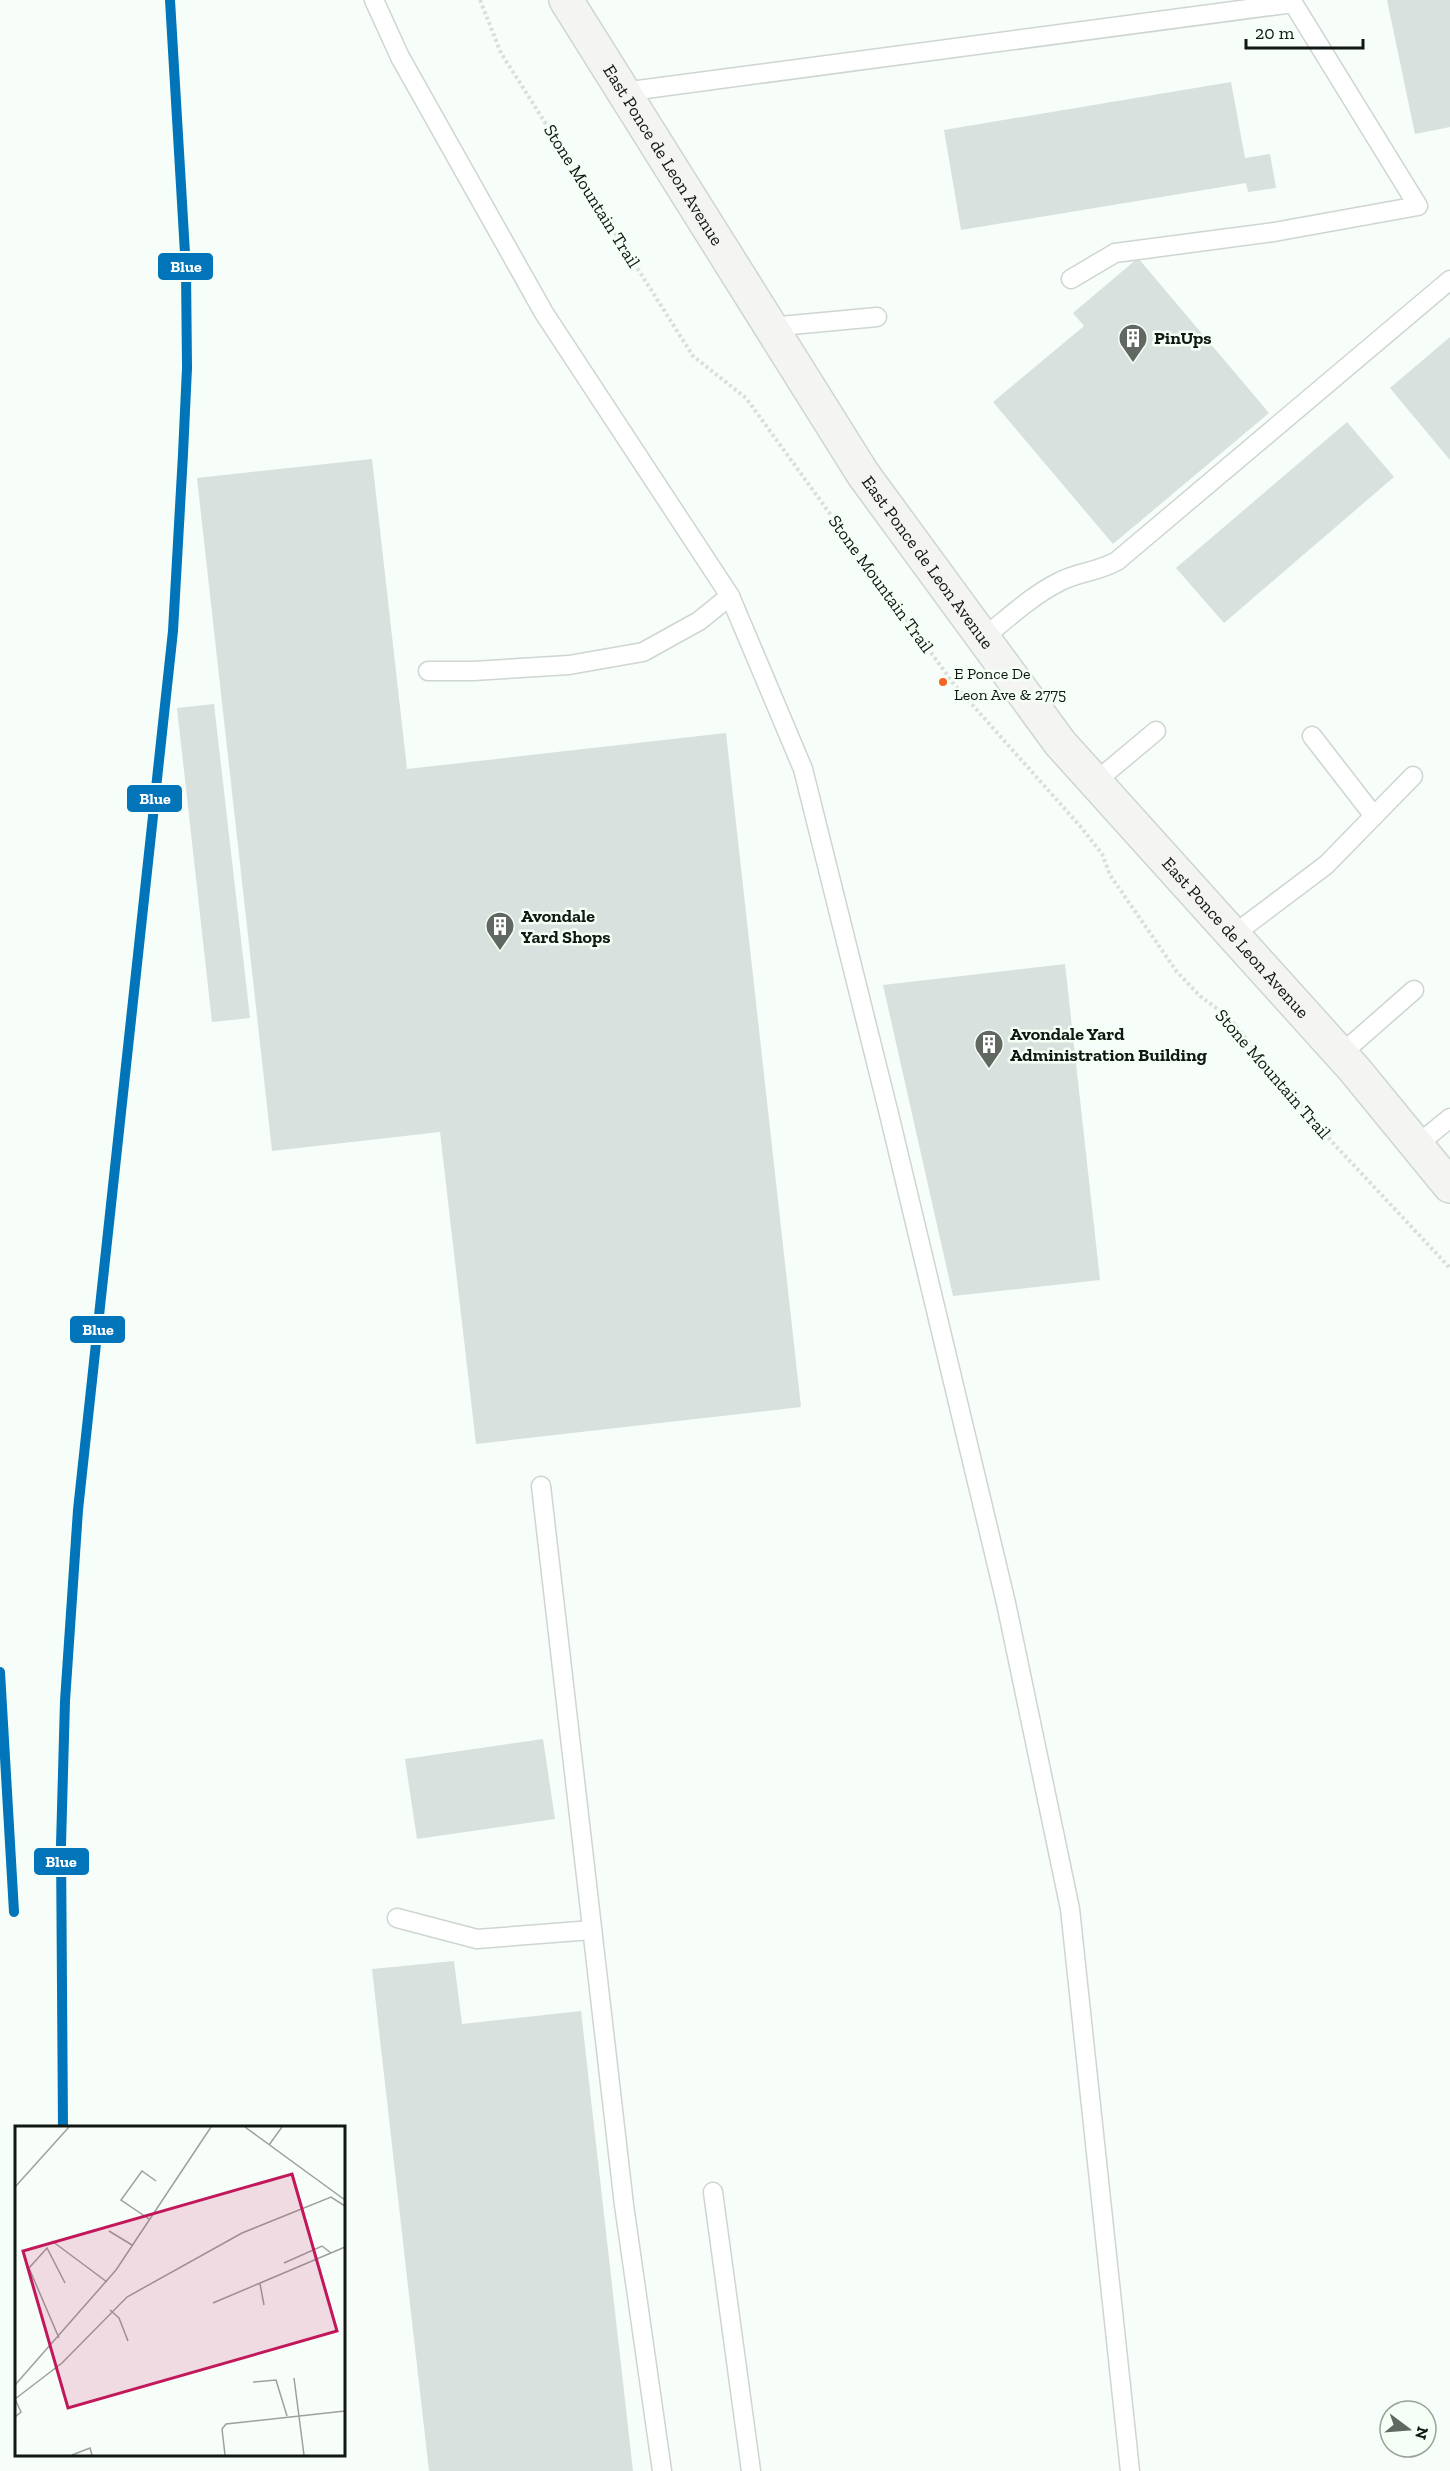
<svg xmlns="http://www.w3.org/2000/svg" width="1450" height="2471" font-family="'Zilla Slab',serif">
	<style>
		.building { fill: #d8e1de }
		.lines { fill: none; stroke-linecap: round; stroke-linejoin: round }
		.service-casing { stroke: #ced6d0; stroke-width: 21 }
		.secondary-casing { stroke: #ced6d0; stroke-width: 36 }
		.path { stroke: #dcdedc; stroke-width: 4; stroke-dasharray: 3 3; stroke-linecap: butt }
		.service { stroke: #fefffe; stroke-width: 18 }
		.secondary { stroke: #f4f5f3; stroke-width: 33 }
		.metro-1-casing { stroke: #f5fff6; stroke-width: 15 }
		.metro-1 { stroke: #0274ba; stroke-width: 10 }
		.bus-dot { fill: #f26522; stroke: #f5fff6; stroke-width: 2 }
		.labels { text-anchor: middle; dominant-baseline: central; stroke-width: 5; stroke-linejoin: round; paint-order: stroke }
		.bus-label { font-size: 16px; fill: #101812; stroke: #f5fff6; text-anchor: start }
		.street-label { font-size: 18px; fill: #101812; stroke: #f5fff6 }
		.poi-label { font-size: 18px; font-weight: bold; fill: #101812; stroke: #f5fff6; text-anchor: start }
		.inset-road { fill: none; stroke: #9ba19c; stroke-width: 1.5 }
		.view { fill: #c2185b; fill-opacity: 0.15; stroke: #c2185b; stroke-width: 3 }
		.inset-edge { fill: none; stroke: #101812; stroke-width: 3 }
		.line-badge { stroke: #f5fff6; stroke-width: 2 }
		.badge-label { font-size: 16px; text-anchor: middle; font-weight: bold; fill: #fff }
	</style>
	<rect width="100%" height="100%" fill="#f7fdf8"/>
	<g class="building">
		<path d="M 1387,0 L 1450,0 L 1450,127 L 1415,134 Z"/>
		<path d="M 1231,82 L 1245,158 L 1270,154 L 1276,188 L 1248,192 L 1246,183 L 961,230 L 944,130 Z"/>
		<path d="M 1138,258 L 1269,413 L 1113,544 L 993,402 L 1084,326 L 1073,313 Z"/>
		<path d="M 1450,337 L 1450,460 L 1390,388 Z"/>
		<path d="M 1347,422 L 1394,477 L 1224,623 L 1176,568 Z"/>
		<path d="M 372,459 L 407,769 L 726,733 L 801,1407 L 476,1444 L 440,1132 L 272,1151 L 197,478 Z"/>
		<path d="M 214,704 L 250,1018 L 212,1022 L 177,708 Z"/>
		<path d="M 1065,964 L 1100,1280 L 953,1296 L 883,985 Z"/>
		<path d="M 543,1739 L 555,1819 L 417,1839 L 405,1759 Z"/>
		<path d="M 454,1961 L 462,2024 L 581,2011 L 633,2471 L 429,2471 L 372,1969 Z"/>
	</g>
	<g class="lines">
		<g class="service-casing">
			<g id="service">
				<path d="M 374,0 L 400,57 L 544,313 L 730,596 L 803,769 L 889,1114 L 1006,1603 L 1070,1909 L 1130,2471"/>
				<path d="M 623,92 L 1293,3 L 1418,206 L 1274,232 L 1115,253 L 1071,279"/>
				<path d="M 770,327 L 877,317"/>
				<path d="M 983,638 C 1007,619 1031,596 1059,582 C 1077,572 1098,572 1117,561 L 1450,280"/>
				<path d="M 428,671 L 473,671 L 569,665 L 643,652 L 699,621 L 730,596"/>
				<path d="M 1312,736 L 1374,816"/>
				<path d="M 1095,782 L 1156,731"/>
				<path d="M 1233,935 L 1326,865 L 1413,776"/>
				<path d="M 1341,1054 L 1414,990"/>
				<path d="M 1417,1145 L 1450,1118"/>
				<path d="M 541,1486 L 624,2205 L 662,2471"/>
				<path d="M 397,1918 L 477,1939 L 592,1930"/>
				<path d="M 713,2192 L 751,2471"/>
			</g>
		</g>
		<g class="secondary-casing">
			<g id="secondary">
				<path id="s1" d="M 566,0 L 863,474 L 1060,743 L 1354,1069 L 1450,1186"/>
			</g>
		</g>
		<path class="path" d="M 480,0 L 501,53 L 693,356 L 746,398 L 953,683 L 1080,826 L 1102,854 L 1110,875 L 1177,972 L 1200,996 L 1228,1017 L 1333,1143 L 1450,1268"/>
		<use href="#service" class="service"/>
		<use href="#secondary" class="secondary"/>
		<g class="metro-1-casing">
			<g id="metro-1">
				<path d="M 0,1672 L 14,1912"/>
				<path d="M 63,2128 L 61,1845 L 65,1701 L 78,1510 L 173,631 L 183,454 L 187,368 L 186,270 L 170,0"/>
			</g>
		</g>
		<use href="#metro-1" class="metro-1"/>
	</g>
	<defs>
		<g id="building-pin" transform="scale(1.5)"><path d="M0 17L-7.5 6A9.5 9.5 0 1 1 7.5 6Z" fill="#616862" stroke="#f5fff6"/><path d="M-4-6H4V6H1V3H-1V6H-4ZM-2.5-4.3h1.7v1.8h-1.7ZM.8-4.3h1.7v1.8H.8ZM-2.5-1h1.7V.8h-1.7ZM.8-1h1.7V.8H.8Z" fill="#fff"/></g>
	</defs>
	<g fill-rule="evenodd">
		<use href="#building-pin" x="1133" y="338"/>
		<use href="#building-pin" x="500" y="926"/>
		<use href="#building-pin" x="989" y="1044"/>
	</g>
	<circle class="bus-dot" cx="943" cy="682" r="5"/>
	<g class="labels">
		<g class="bus-label">
			<text x="954" y="673">E Ponce De<tspan x="954" dy="21">Leon Ave &amp; 2775</tspan></text>
		</g>
		<g class="street-label">
			<text stroke="none"><textPath href="#s1" startOffset="183">East Ponce de Leon Avenue</textPath></text>
			<text transform="translate(592 196) rotate(58)">Stone Mountain Trail</text>
			<text stroke="none"><textPath href="#s1" startOffset="669">East Ponce de Leon Avenue</textPath></text>
			<text transform="translate(881 584) rotate(54)">Stone Mountain Trail</text>
			<text stroke="none"><textPath href="#s1" startOffset="1155">East Ponce de Leon Avenue</textPath></text>
			<text transform="translate(1273 1074) rotate(49)">Stone Mountain Trail</text>
		</g>
		<g class="poi-label">
			<text x="1154" y="338">PinUps</text>
			<text x="521" y="916">Avondale<tspan x="521" dy="21">Yard Shops</tspan></text>
			<text x="1010" y="1034">Avondale Yard<tspan x="1010" dy="21">Administration Building</tspan></text>
		</g>
	</g>
	<g transform="translate(15 2126)">
		<rect width="330" height="330" fill="#f7fdf8"/>
		<path class="inset-road" d="M 230,1 L 330,74M 254,19 L 267,1M 0,61 L 54,1M 134,93 L 106,74 L 127,45 L 141,55M 94,105 L 117,119M 37,115 L 92,156M 269,137 L 307,120 L 316,127M 245,158 L 249,179M 198,177 L 330,121M 95,184 L 104,192 L 113,215M 44,212 L 14,142 L 32,122 L 50,157M 279,252 L 289,329M 238,256 L 261,254 L 272,290M 0,259 L 101,144 L 196,1M 0,273 L 47,237 L 112,171 L 227,107 L 316,71 L 330,80M 0,291 L 6,286 L 0,273M 57,329 L 75,322 L 77,329M 210,329 L 207,303 L 211,298 L 330,285"/>
		<path class="view" d="M 277,48 L 322,205 L 53,282 L 8,125 Z"/>
		<rect width="330" height="330" class="inset-edge"/>
	</g>
	<g class="line-badge">
		<rect x="157" y="252" width="57" height="29" rx="6" fill="#0274ba"/>
		<rect x="126" y="784" width="57" height="29" rx="6" fill="#0274ba"/>
		<rect x="69" y="1315" width="57" height="29" rx="6" fill="#0274ba"/>
		<rect x="33" y="1847" width="57" height="29" rx="6" fill="#0274ba"/>
	</g>
	<g class="badge-label">
		<text x="186" y="272">Blue</text>
		<text x="155" y="804">Blue</text>
		<text x="98" y="1335">Blue</text>
		<text x="61" y="1867">Blue</text>
	</g>
	<g transform="translate(1408 2429) rotate(106)"><circle r="28" fill="#f5fff6" stroke="#99a39b" stroke-width="1.5"/>
	<path d="M0-4.5L10 22L0 15L-10 22Z" fill="#616862"/>
	<text y="-9" font-size="16" font-weight="bold" text-anchor="middle" fill="#101812">N</text>
	</g>
	<path d="M1246 39v9h117v-9" fill="none" stroke="#101812" stroke-width="3"/>
	<text x="1255" y="39" font-size="18" fill="#101812" stroke="#f5fff6" stroke-width="4.5" paint-order="stroke">20 m</text>
</svg>
